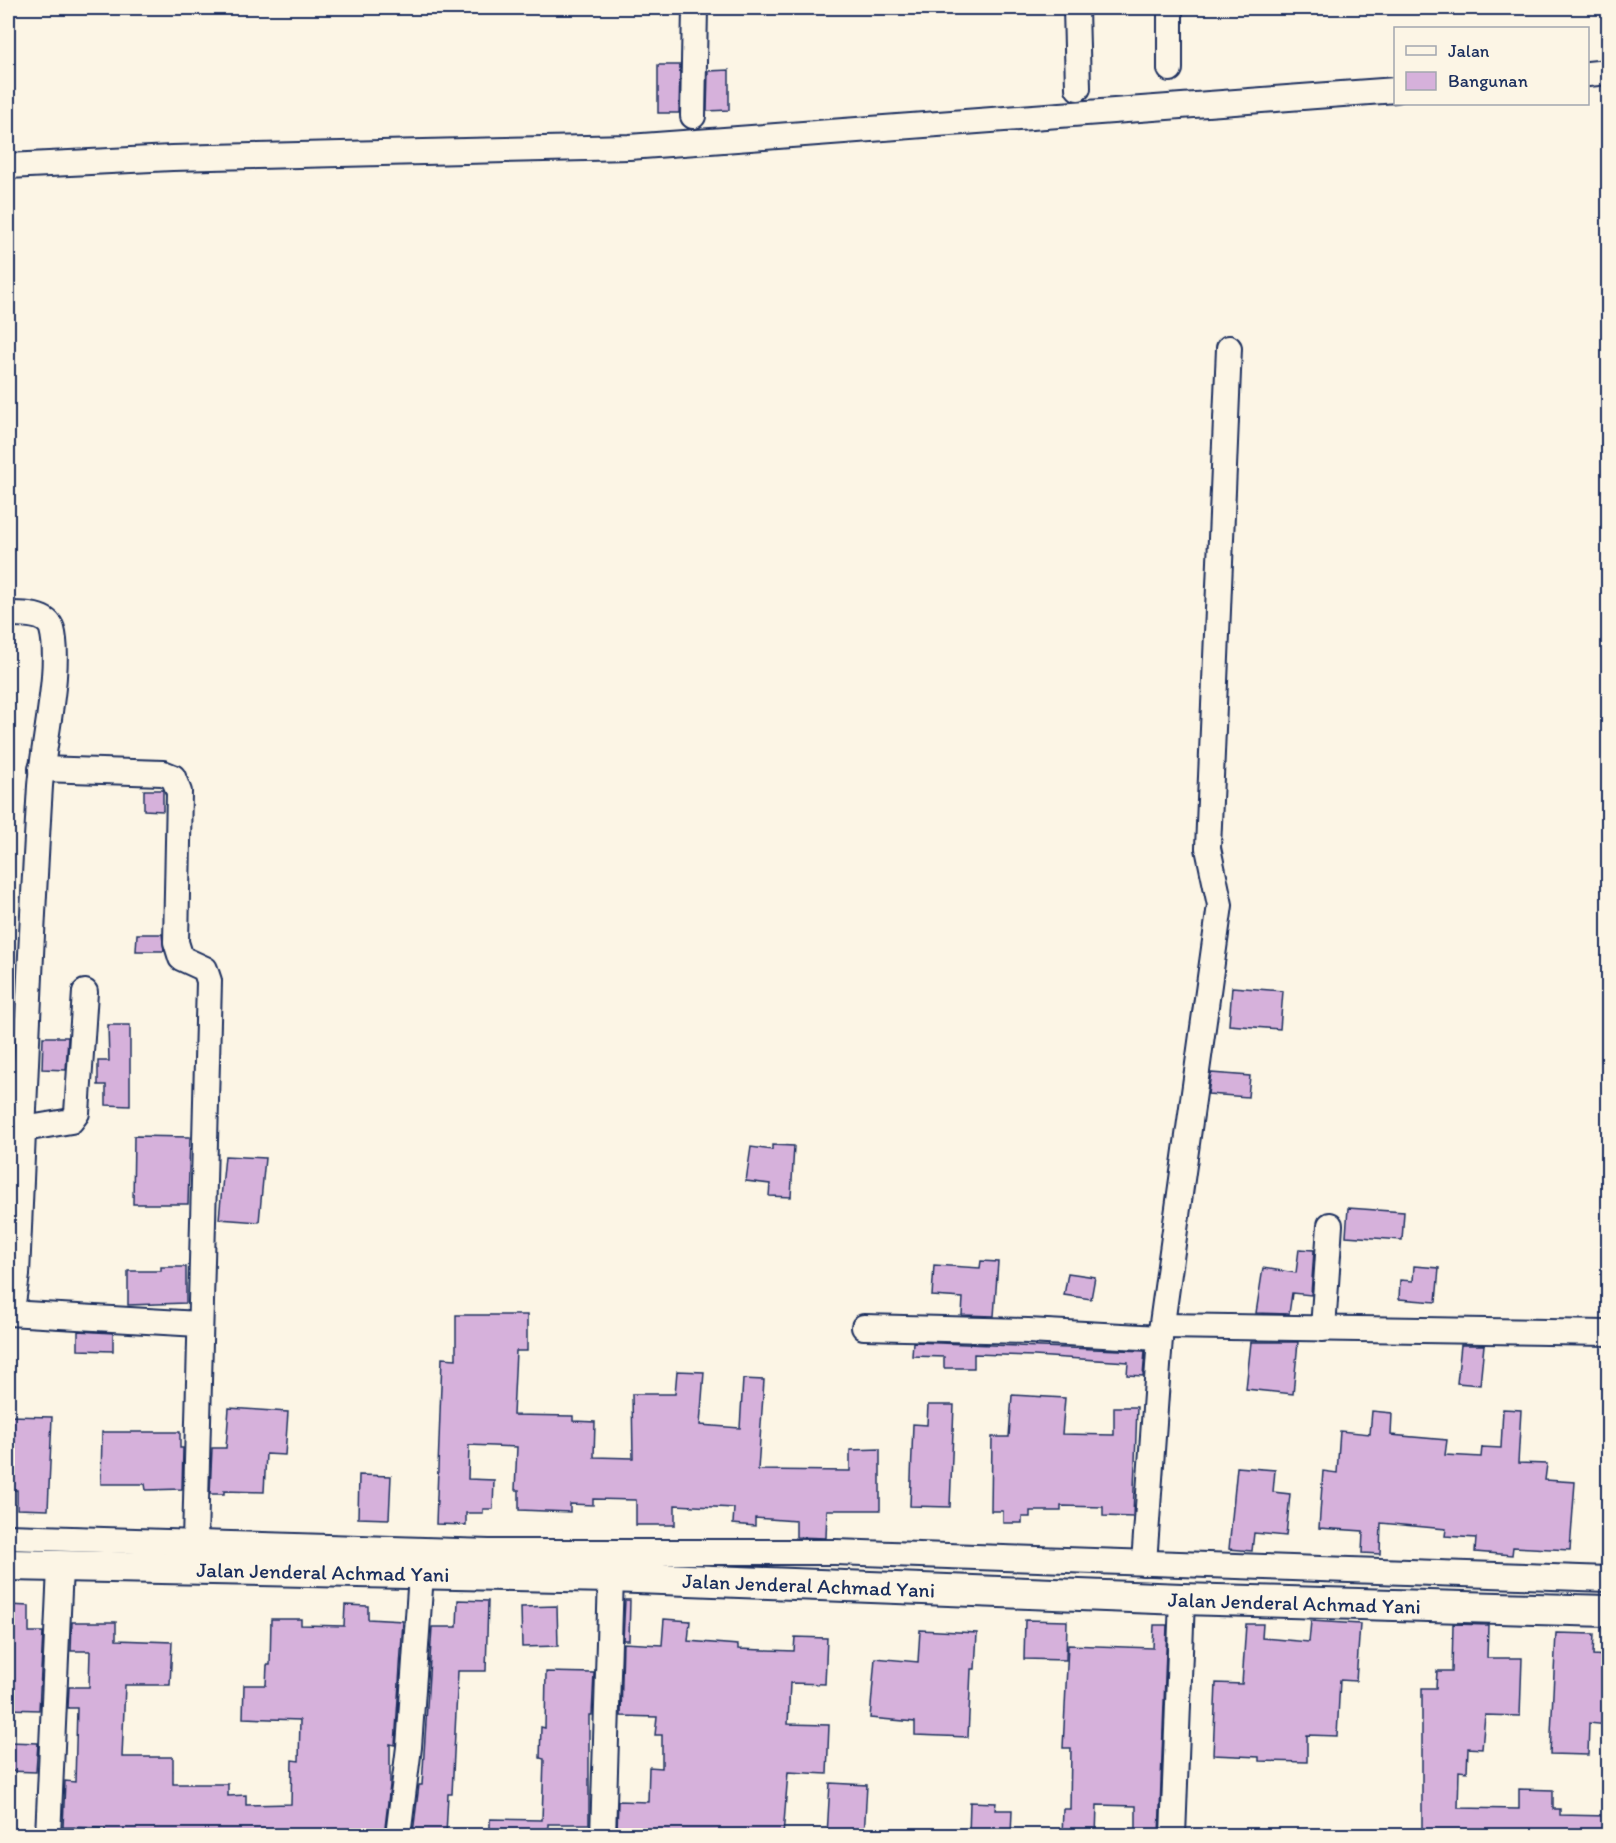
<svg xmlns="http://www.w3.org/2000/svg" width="1616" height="1843" font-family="Itim,sans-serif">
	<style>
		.building { fill: #d6b1db; stroke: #1b2f5e; stroke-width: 1.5 }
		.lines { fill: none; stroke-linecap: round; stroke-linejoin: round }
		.minor-casing { stroke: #1b2f5e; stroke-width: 28 }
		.major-casing { stroke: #1b2f5e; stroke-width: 34 }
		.minor { stroke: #fcf5e5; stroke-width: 24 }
		.major { stroke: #fcf5e5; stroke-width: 30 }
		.labels { text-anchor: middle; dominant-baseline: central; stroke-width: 6; stroke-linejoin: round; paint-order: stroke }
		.street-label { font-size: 21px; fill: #1b2f5e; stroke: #fcf5e5 }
	</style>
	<rect width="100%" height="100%" fill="#fcf5e5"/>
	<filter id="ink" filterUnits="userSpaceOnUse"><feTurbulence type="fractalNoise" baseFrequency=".0167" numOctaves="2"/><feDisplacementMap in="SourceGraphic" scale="12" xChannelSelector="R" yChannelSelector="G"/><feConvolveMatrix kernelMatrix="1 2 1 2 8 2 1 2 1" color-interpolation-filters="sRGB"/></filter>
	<g filter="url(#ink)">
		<g class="building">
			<path d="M 658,65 L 680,65 L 679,113 L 658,113 Z"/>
			<path d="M 729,70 L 729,110 L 707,111 L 708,71 Z"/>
			<path d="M 144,790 L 163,790 L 163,811 L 144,810 Z"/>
			<path d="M 137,934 L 162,934 L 164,951 L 136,951 Z"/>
			<path d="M 1232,987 L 1283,991 L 1280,1029 L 1229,1025 Z"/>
			<path d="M 108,1025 L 130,1025 L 130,1106 L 106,1105 L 106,1085 L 98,1085 L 98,1061 L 109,1061 Z"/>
			<path d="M 43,1037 L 68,1037 L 66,1070 L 42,1069 Z"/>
			<path d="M 1211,1073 L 1250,1076 L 1248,1097 L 1208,1094 Z"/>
			<path d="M 134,1136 L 190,1137 L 188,1204 L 133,1204 Z"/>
			<path d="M 772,1145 L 794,1146 L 791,1197 L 769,1196 L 770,1184 L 746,1181 L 751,1147 L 772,1150 Z"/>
			<path d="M 225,1156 L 265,1158 L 259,1222 L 219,1219 Z"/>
			<path d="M 1348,1208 L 1404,1212 L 1402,1240 L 1346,1236 Z"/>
			<path d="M 1299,1249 L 1314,1250 L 1311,1295 L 1292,1293 L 1289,1314 L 1256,1313 L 1263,1268 L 1296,1273 Z"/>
			<path d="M 981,1261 L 998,1262 L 994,1316 L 962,1315 L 963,1298 L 932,1296 L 934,1265 L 980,1268 Z"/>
			<path d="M 1414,1266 L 1439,1268 L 1436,1302 L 1399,1299 L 1400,1280 L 1413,1281 Z"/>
			<path d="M 161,1267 L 186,1267 L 186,1303 L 128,1305 L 128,1271 L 161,1271 Z"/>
			<path d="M 1068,1273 L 1095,1277 L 1091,1299 L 1064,1295 Z"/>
			<path d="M 456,1315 L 527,1315 L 527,1351 L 516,1351 L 513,1415 L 573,1416 L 573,1421 L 595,1422 L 594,1457 L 633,1458 L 632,1394 L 675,1394 L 677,1371 L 704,1372 L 700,1425 L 740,1428 L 743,1379 L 764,1380 L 758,1470 L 850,1471 L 850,1450 L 880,1449 L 880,1510 L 827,1510 L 826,1538 L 796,1537 L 796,1521 L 755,1518 L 755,1526 L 733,1524 L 734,1508 L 675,1505 L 675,1525 L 636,1525 L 636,1500 L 593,1499 L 593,1505 L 570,1504 L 570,1512 L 519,1510 L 519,1490 L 515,1490 L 517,1447 L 469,1445 L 468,1479 L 494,1480 L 493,1509 L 483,1509 L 483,1513 L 466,1513 L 466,1525 L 436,1524 L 442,1358 L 456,1359 Z"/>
			<path d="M 78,1331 L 113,1333 L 113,1351 L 78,1350 Z"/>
			<path d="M 913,1342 L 1145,1351 L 1143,1376 L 1127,1375 L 1128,1362 L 1034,1356 L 974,1354 L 974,1368 L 944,1368 L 944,1357 L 912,1356 Z"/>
			<path d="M 1251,1342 L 1298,1342 L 1293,1394 L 1246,1389 Z"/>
			<path d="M 1461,1345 L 1484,1345 L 1480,1385 L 1457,1383 Z"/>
			<path d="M 1012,1395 L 1065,1398 L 1062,1434 L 1114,1435 L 1114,1407 L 1137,1407 L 1133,1517 L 1103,1516 L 1103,1507 L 1061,1506 L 1061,1511 L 1030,1511 L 1030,1517 L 1022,1517 L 1022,1523 L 1003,1523 L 1003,1511 L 991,1511 L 992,1437 L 1009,1437 Z"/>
			<path d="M 928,1405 L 954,1405 L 950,1507 L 910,1506 L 913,1424 L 927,1425 Z"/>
			<path d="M 229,1408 L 288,1412 L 285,1455 L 266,1454 L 264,1492 L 224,1491 L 224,1494 L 210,1494 L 212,1448 L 226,1448 Z"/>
			<path d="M 1503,1409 L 1521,1410 L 1518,1463 L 1547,1464 L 1545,1480 L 1575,1482 L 1570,1550 L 1513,1547 L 1512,1555 L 1475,1552 L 1476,1538 L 1445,1536 L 1446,1529 L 1381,1523 L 1380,1554 L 1362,1553 L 1363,1531 L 1319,1528 L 1323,1471 L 1337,1473 L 1340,1431 L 1370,1434 L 1372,1411 L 1392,1413 L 1391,1435 L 1447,1440 L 1445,1455 L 1481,1457 L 1482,1447 L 1501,1448 Z"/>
			<path d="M 8,1416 L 52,1417 L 48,1510 L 17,1509 L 17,1490 L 8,1490 Z"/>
			<path d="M 102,1432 L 180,1432 L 180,1448 L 183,1448 L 182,1489 L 146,1490 L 145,1484 L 101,1484 Z"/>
			<path d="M 1237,1467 L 1275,1470 L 1273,1492 L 1290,1494 L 1286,1536 L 1254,1533 L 1252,1551 L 1229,1549 Z"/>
			<path d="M 359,1475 L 391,1476 L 389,1519 L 358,1518 Z"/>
			<path d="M 458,1600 L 488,1601 L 486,1671 L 458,1671 L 452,1794 L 448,1794 L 446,1835 L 413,1833 L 419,1785 L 422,1785 L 432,1627 L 457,1627 Z"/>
			<path d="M 625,1600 L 630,1600 L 629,1640 L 623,1640 Z"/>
			<path d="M 8,1605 L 29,1606 L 29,1632 L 43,1632 L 39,1710 L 8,1709 Z"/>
			<path d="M 345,1605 L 368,1606 L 368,1619 L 403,1621 L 395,1745 L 390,1744 L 390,1785 L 384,1836 L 105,1836 L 105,1828 L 63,1827 L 65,1781 L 75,1782 L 77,1708 L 68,1708 L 69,1687 L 89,1687 L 90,1651 L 71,1651 L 72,1622 L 116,1622 L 116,1640 L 172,1642 L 170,1685 L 125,1685 L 122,1757 L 173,1757 L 173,1784 L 228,1784 L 228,1796 L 246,1795 L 246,1805 L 291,1804 L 292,1760 L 299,1761 L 300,1720 L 243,1718 L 244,1685 L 266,1685 L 267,1665 L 270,1665 L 271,1619 L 301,1619 L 301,1625 L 344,1626 Z"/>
			<path d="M 557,1606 L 558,1646 L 522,1647 L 521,1607 Z"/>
			<path d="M 664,1619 L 690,1621 L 688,1641 L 738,1645 L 738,1649 L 794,1651 L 795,1637 L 827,1638 L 825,1684 L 790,1683 L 788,1724 L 829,1725 L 827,1774 L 788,1772 L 783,1836 L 633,1836 L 633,1832 L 617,1831 L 618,1801 L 648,1802 L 649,1767 L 662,1768 L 662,1735 L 655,1735 L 657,1717 L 621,1716 L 623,1643 L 662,1645 Z"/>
			<path d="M 1025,1620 L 1067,1621 L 1066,1660 L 1024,1659 Z"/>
			<path d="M 1311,1621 L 1360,1624 L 1356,1681 L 1340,1680 L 1337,1736 L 1307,1735 L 1307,1762 L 1259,1761 L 1259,1757 L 1213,1755 L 1216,1683 L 1242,1684 L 1246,1624 L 1263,1624 L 1262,1638 L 1309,1642 Z"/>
			<path d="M 1453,1624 L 1488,1625 L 1487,1658 L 1522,1658 L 1520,1716 L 1485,1715 L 1482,1749 L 1468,1748 L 1467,1772 L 1459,1771 L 1458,1808 L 1519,1809 L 1519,1789 L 1553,1790 L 1553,1809 L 1560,1809 L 1560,1815 L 1608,1816 L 1608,1836 L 1422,1836 L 1422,1688 L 1436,1688 L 1437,1671 L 1452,1671 Z"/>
			<path d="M 1154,1625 L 1167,1625 L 1159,1835 L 1136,1835 L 1136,1806 L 1097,1805 L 1096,1836 L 1062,1836 L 1063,1809 L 1070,1809 L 1071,1748 L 1063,1748 L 1068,1645 L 1153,1648 Z"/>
			<path d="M 920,1630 L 977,1633 L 975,1669 L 971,1669 L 968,1737 L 915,1735 L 915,1722 L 870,1718 L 875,1658 L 918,1662 Z"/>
			<path d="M 1556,1633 L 1594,1634 L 1593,1655 L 1608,1656 L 1608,1725 L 1589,1723 L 1588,1755 L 1550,1754 Z"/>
			<path d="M 546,1672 L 594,1673 L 592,1715 L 589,1715 L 589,1824 L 548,1824 L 548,1836 L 490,1836 L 490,1819 L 542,1820 L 544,1759 L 540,1758 L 541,1727 L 545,1728 Z"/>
			<path d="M 8,1742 L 38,1743 L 36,1772 L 8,1771 Z"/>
			<path d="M 830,1783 L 867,1785 L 864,1836 L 827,1836 Z"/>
			<path d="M 970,1802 L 996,1803 L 995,1810 L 1012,1810 L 1011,1836 L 969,1836 Z"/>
		</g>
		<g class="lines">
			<g class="minor-casing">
				<g id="minor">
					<path d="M 1076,8 L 1078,88"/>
					<path d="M 1170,69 L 1170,8"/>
					<path d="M 1588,74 L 1608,72"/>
					<path d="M 693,116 L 695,8"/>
					<path d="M 8,166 L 172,158 L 629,147 L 1396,90"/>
					<path d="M 8,614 C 21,614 47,613 52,629 C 62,666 43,744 40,786 C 30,949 24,1112 17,1275 L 13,1303 L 8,1313"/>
					<path d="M 41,769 L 163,773 L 173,777 L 179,792 L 176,942 L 181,958 L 205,969 L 209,981 L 195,1542"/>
					<path d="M 24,1129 L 71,1121 L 77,1113 L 85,992"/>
					<path d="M 8,1313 L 199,1324"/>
					<path d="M 1162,1326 L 1608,1333"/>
					<path d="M 864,1327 L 1028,1331 L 1160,1338"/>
					<path d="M 1323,1329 L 1330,1225"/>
					<path d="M 8,1537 L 489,1552 L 835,1552 L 1608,1579"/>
					<path d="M 1144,1563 L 1160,1338 L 1220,905 L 1208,848 L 1229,348"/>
					<path d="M 48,1836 L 60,1568"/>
					<path d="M 398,1836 L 409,1747 L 421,1574"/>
					<path d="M 603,1836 L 611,1577"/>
					<path d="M 1173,1836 L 1182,1599"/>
				</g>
			</g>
			<g class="major-casing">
				<g id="major">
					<path id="s1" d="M 8,1565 L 611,1577 L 1182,1599 L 1608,1611"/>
				</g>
			</g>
			<use href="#minor" class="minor"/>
			<use href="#major" class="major"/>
		</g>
	</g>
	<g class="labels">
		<g class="street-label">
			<text stroke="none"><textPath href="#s1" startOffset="315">Jalan Jenderal Achmad Yani</textPath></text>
			<text stroke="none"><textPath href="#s1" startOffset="801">Jalan Jenderal Achmad Yani</textPath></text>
			<text stroke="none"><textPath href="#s1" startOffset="1287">Jalan Jenderal Achmad Yani</textPath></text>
		</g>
	</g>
	<rect width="1616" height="1843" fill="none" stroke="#fcf5e5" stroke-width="30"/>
	<rect x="15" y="15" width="1586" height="1813" fill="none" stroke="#1b2f5e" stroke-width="2" filter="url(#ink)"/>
	<rect x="1394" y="27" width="195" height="78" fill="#fcf5e5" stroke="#a2a6af" stroke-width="1.5"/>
	<rect x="1406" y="46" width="30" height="9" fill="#fcf5e5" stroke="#a2a6af" stroke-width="1.5"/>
	<text x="1448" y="57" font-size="18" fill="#1b2f5e">Jalan</text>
	<rect x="1406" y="72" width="30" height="18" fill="#d6b1db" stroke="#a2a6af" stroke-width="1.5"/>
	<text x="1448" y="87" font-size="18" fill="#1b2f5e">Bangunan</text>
</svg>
